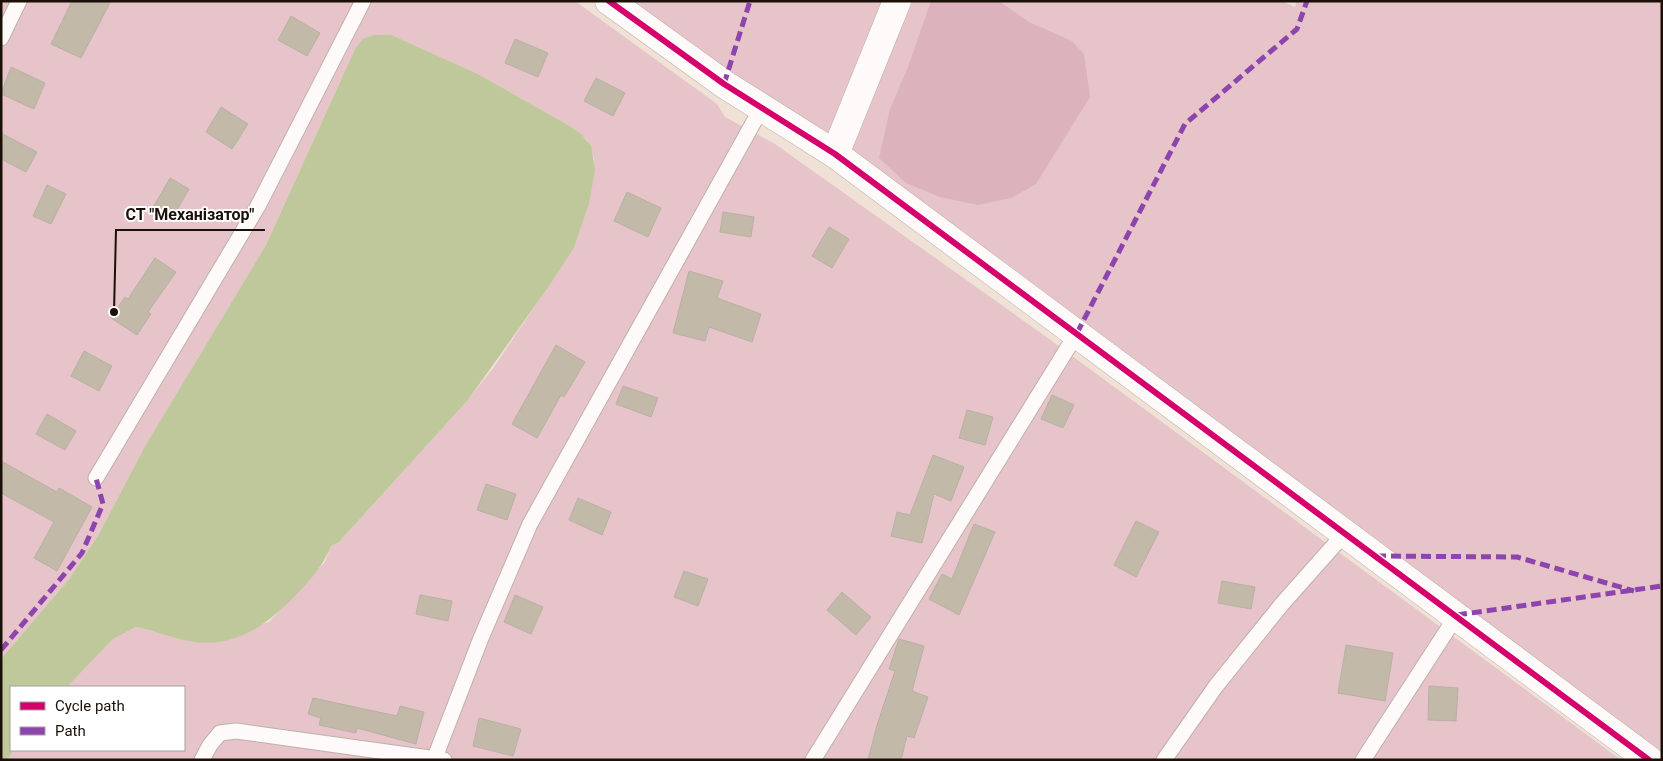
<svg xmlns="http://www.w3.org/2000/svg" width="1663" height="761" font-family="Roboto,sans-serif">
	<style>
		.green { fill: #e6c4ca }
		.forest { fill: #dcb2bc }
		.water { fill: #bfc89b }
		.building { fill: #c3b9a8; stroke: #b9b0a5 }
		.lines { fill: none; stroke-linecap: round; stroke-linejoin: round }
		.service-casing { stroke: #beb1a8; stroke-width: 17 }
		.minor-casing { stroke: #beb1a8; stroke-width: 29 }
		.service { stroke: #fdfaf9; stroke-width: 15 }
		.minor { stroke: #fdfaf9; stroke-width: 28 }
		.quiet { stroke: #8e44ad; stroke-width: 5; stroke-dasharray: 10 5; stroke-linecap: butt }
		.cycleway-casing { stroke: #fff; stroke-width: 9 }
		.cycleway { stroke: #d6006c; stroke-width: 6 }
		.leader { fill: none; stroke: #1b1007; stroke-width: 2 }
		.callout-dot { fill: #1b1007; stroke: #fff; stroke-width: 2 }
		.callout-label { font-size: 16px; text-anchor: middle; font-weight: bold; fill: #1b1007; stroke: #fff; stroke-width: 4; stroke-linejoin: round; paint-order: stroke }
	</style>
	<rect width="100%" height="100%" fill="#f0e1d6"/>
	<g class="green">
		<path d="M 1,1 L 575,1 L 717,104 L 725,117 L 775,144 L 1045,336 L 1621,760 L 7,760 L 14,750 L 184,750 L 184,687 L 67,687 L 113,639 L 136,627 L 196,642 L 269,622 L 325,562 L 331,546 L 339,542 L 468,400 L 494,367 L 574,248 L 589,204 L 594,159 L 587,140 L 570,126 L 478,74 L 390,35 L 374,35 L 355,49 L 266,245 L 145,446 L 99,534 L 70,578 L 1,659 Z"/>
		<path d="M 609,1 L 1282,1 L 1295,7 L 1297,1 L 1662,1 L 1662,760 Z"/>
	</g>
	<path class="forest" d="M 931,1 L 999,1 L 1029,22 L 1072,41 L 1084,54 L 1090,97 L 1036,184 L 1011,198 L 978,205 L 940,197 L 906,183 L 879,158 L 890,109 L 908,67 Z"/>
	<path class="water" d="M 374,35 L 391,35 L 478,74 L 570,126 L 582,135 L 591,146 L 595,170 L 589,204 L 574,248 L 549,286 L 468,400 L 339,542 L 331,546 C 323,567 307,584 290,601 C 263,627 235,647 195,642 C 175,639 155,631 136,627 L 113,639 L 67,687 L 11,687 L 11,750 L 14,750 L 7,760 L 1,760 L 1,659 L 70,578 L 99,534 L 145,446 L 266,245 L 355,49 L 363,39 Z"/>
	<g class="building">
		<path d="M 72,1 L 111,1 L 81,58 L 51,44 Z"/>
		<path d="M 291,16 L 320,33 L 307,56 L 278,40 Z"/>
		<path d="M 515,39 L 548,53 L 538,77 L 505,63 Z"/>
		<path d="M 11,67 L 45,83 L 34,109 L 1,94 Z"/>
		<path d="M 596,78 L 625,93 L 613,116 L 584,101 Z"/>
		<path d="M 221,107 L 248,124 L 232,149 L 206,132 Z"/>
		<path d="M 1,133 L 37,152 L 26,172 L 1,159 Z"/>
		<path d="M 170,178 L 189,189 L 173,217 L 154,206 Z"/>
		<path d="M 47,185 L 66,194 L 51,224 L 33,216 Z"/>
		<path d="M 627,192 L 661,208 L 648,237 L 614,221 Z"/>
		<path d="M 723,212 L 754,217 L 751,237 L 720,232 Z"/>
		<path d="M 829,227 L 849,239 L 832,268 L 812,256 Z"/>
		<path d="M 155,258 L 176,272 L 148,312 L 151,314 L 137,335 L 111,318 L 125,297 L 128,299 Z"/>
		<path d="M 689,271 L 723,281 L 717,298 L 761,314 L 752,342 L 709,327 L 705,341 L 673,333 Z"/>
		<path d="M 556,345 L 585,362 L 564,397 L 561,395 L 537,438 L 512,424 Z"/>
		<path d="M 84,351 L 112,366 L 99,391 L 71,376 Z"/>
		<path d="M 623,386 L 658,398 L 651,417 L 616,404 Z"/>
		<path d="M 1052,395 L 1074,405 L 1063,428 L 1041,419 Z"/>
		<path d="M 967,410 L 993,417 L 985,445 L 959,438 Z"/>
		<path d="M 47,414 L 76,431 L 65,450 L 36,434 Z"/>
		<path d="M 933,455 L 964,467 L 951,501 L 934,494 L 922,543 L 891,536 L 897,512 L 910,515 Z"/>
		<path d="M 1,461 L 57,492 L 59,488 L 92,507 L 57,571 L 34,558 L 54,522 L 1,493 Z"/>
		<path d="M 486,484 L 516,494 L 507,520 L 477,510 Z"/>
		<path d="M 578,498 L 611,512 L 602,535 L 569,520 Z"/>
		<path d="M 1136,521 L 1159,532 L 1136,577 L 1114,565 Z"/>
		<path d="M 974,524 L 995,532 L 959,615 L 929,599 L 942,574 L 952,579 Z"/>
		<path d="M 684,571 L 708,579 L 698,606 L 674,597 Z"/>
		<path d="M 1222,581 L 1255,587 L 1251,609 L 1218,603 Z"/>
		<path d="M 842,592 L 871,617 L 856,635 L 827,610 Z"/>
		<path d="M 420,595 L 452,601 L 448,621 L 416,614 Z"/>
		<path d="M 515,595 L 543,607 L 531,634 L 504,622 Z"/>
		<path d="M 899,639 L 924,646 L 912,691 L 928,697 L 914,738 L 907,736 L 901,760 L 868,760 L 877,725 L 895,671 L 889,669 Z"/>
		<path d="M 1346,645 L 1393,653 L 1385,701 L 1338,693 Z"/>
		<path d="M 1429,686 L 1458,688 L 1456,721 L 1428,720 Z"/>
		<path d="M 313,698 L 397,716 L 400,706 L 424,712 L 416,744 L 357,728 L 356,733 L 319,725 L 321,718 L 308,714 Z"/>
		<path d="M 479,718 L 521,729 L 513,756 L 473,746 Z"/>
	</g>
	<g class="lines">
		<g class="service-casing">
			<g id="service">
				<path d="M 1,38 L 19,1"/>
				<path d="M 96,478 L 258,206 L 363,1"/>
				<path d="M 202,760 L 210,745 L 220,733 L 236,731 L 444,760"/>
				<path d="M 434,760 L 481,638 L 530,524 L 761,109"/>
				<path d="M 813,760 L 1077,333"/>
				<path d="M 1164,760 L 1216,686 L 1282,604 L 1345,533"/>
				<path d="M 1363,760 L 1457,615"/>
			</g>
		</g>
		<g class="minor-casing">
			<g id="minor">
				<path d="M 609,1 L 724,84 L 835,154 L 1649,760"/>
				<path d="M 835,154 L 897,1"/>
			</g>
		</g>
		<use href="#service" class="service"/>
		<use href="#minor" class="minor"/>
		<g class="quiet">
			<path d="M 724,84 L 750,1"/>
			<path d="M 1077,333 L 1185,124 L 1297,29 L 1307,1"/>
			<path d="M 1376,556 L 1517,557 L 1634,591"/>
			<path d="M 1457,615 L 1662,586"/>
			<path d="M 1,650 L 82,553 L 103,504 L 96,478"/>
		</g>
		<g class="cycleway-casing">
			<path id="cycleway" d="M 609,1 L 724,84 L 835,154 L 1649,760"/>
		</g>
		<use href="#cycleway" class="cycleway"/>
	</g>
	<path class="leader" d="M114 312L116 230H265"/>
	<circle class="callout-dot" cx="114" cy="312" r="5"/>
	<g class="callout-label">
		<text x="190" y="220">СТ "Механізатор"</text>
	</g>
	<rect width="1663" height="761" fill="none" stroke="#1b1007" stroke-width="5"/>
	<rect x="10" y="686" width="175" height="65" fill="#ffffff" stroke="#a49f9c"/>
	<rect x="20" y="702" width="25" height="8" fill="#d6006c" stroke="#a49f9c"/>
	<text x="55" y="711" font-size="15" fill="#1b1007">Cycle path</text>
	<rect x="20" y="727" width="25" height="8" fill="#8e44ad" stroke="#a49f9c"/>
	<text x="55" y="736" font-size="15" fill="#1b1007">Path</text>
</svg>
